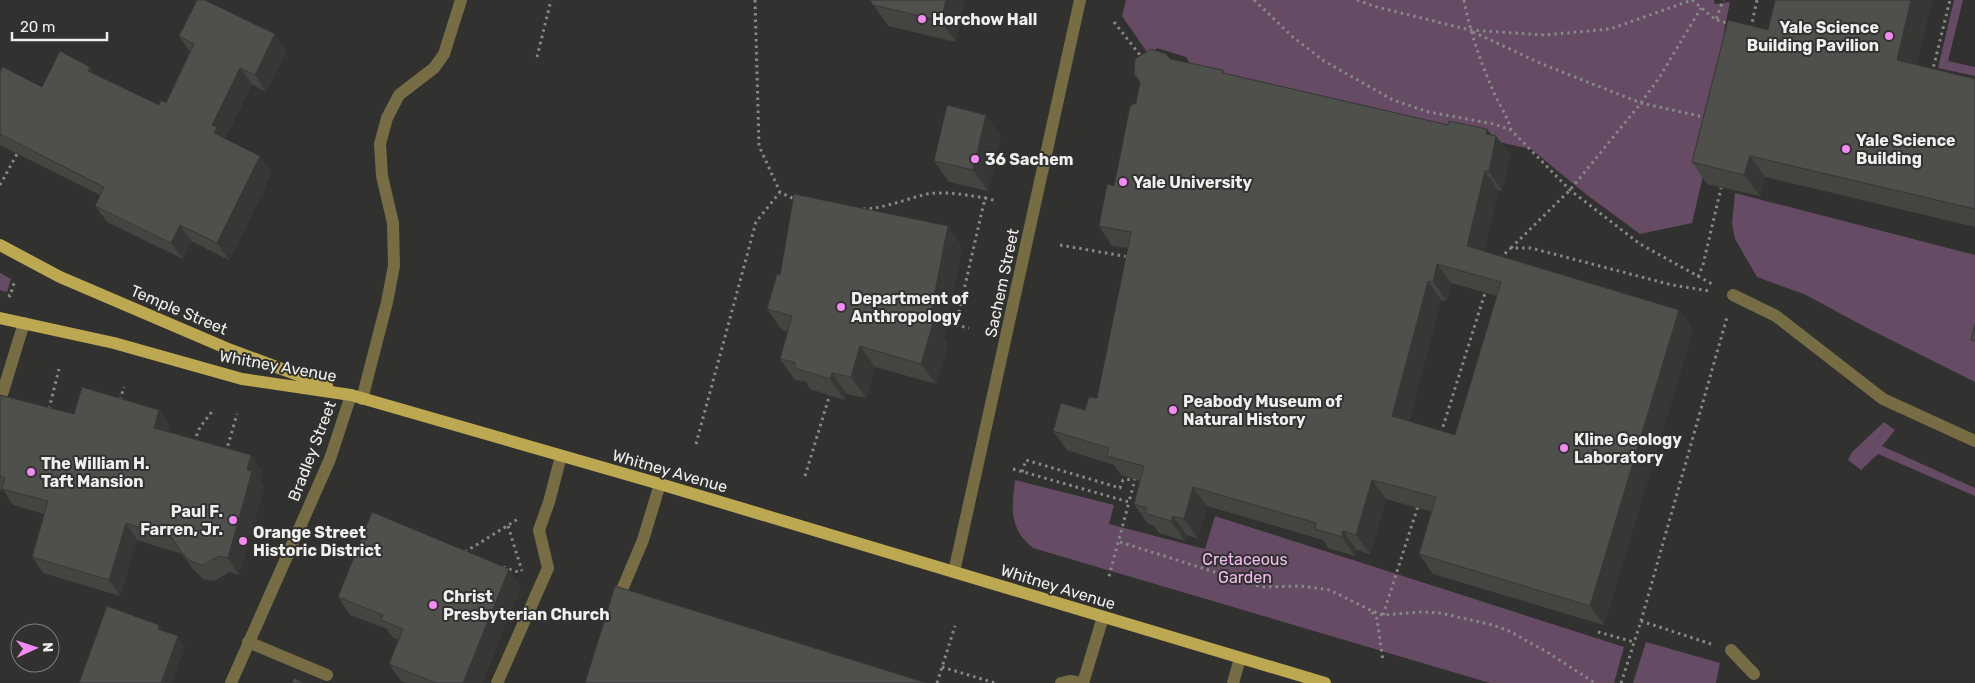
<svg xmlns="http://www.w3.org/2000/svg" width="1975" height="683" font-family="Rubik,sans-serif">
	<style>
		.green { fill: #654b64 }
		.lines { fill: none; stroke-linecap: round; stroke-linejoin: round }
		.path { stroke: #888886; stroke-width: 3; stroke-dasharray: 2.5 4; stroke-linecap: butt }
		.service { stroke: #766d45; stroke-width: 12 }
		.minor { stroke: #766d45; stroke-width: 12 }
		.tertiary { stroke: #766d45; stroke-width: 12 }
		.primary { stroke: #bca850; stroke-width: 12 }
		.wall { fill: #444441; fill-rule: evenodd }
		.shaded-wall { fill: #373735 }
		.building { fill: #4f4f4c; stroke: #373735; fill-rule: evenodd }
		.poi-dot { fill: #f38af1; stroke: #31312f; stroke-width: 2 }
		.labels { text-anchor: middle; dominant-baseline: central; stroke-width: 4; stroke-linejoin: round; paint-order: stroke }
		.poi-label { font-size: 16px; font-weight: bold; fill: #efefed; stroke: #31312f; text-anchor: start }
		.street-label { font-size: 16px; fill: #efefed; stroke: #31312f }
		.park-label { font-size: 16px; fill: #f5baf2; stroke: #31312f }
	</style>
	<rect width="100%" height="100%" fill="#31312f"/>
	<g class="green">
		<path d="M 1126,0 L 1714,0 L 1715,4 L 1730,2 L 1724,31 L 1736,34 L 1692,223 L 1640,234 L 1587,195 L 1531,149 L 1197,75 L 1186,57 L 1157,48 L 1149,55 L 1122,16 Z"/>
		<path d="M 1954,0 L 1963,0 L 1948,61 L 1975,67 L 1975,76 L 1938,68 Z"/>
		<path d="M 1735,193 L 1975,255 L 1975,382 L 1867,328 L 1806,295 L 1757,277 L 1735,239 L 1732,224 Z"/>
		<path d="M 0,273 L 11,279 L 7,292 L 0,290 Z"/>
		<path d="M 1884,422 L 1895,430 L 1882,446 L 1975,488 L 1975,496 L 1878,454 L 1861,470 L 1848,460 L 1852,452 Z"/>
		<path d="M 1015,480 L 1114,505 L 1109,524 L 1205,549 L 1215,516 L 1624,647 L 1614,683 L 1490,683 L 1033,548 C 1008,527 1012,509 1015,480 Z"/>
		<path d="M 1646,642 L 1720,663 L 1716,683 L 1633,683 Z"/>
	</g>
	<g class="lines">
		<g class="path">
			<path d="M 755,0 L 759,146 L 780,192 L 796,200"/>
			<path d="M 1254,0 L 1293,37 L 1324,61 L 1393,100 L 1429,112 L 1494,124 L 1511,130 L 1570,190 L 1640,244 L 1714,285"/>
			<path d="M 1357,0 L 1377,7 L 1470,30 L 1544,35 L 1610,29 L 1692,0 L 1716,20 L 1723,0"/>
			<path d="M 1464,0 C 1470,32 1481,63 1494,93 C 1500,106 1507,116 1511,129"/>
			<path d="M 1717,20 L 1730,24"/>
			<path d="M 1114,22 L 1143,59"/>
			<path d="M 1751,28 L 1757,0"/>
			<path d="M 1473,32 L 1542,64 L 1641,103 L 1708,118"/>
			<path d="M 537,57 L 551,0"/>
			<path d="M 1932,73 L 1950,0"/>
			<path d="M 0,185 L 17,154"/>
			<path d="M 863,209 C 886,208 906,199 927,194 C 946,191 967,195 985,198"/>
			<path d="M 1060,245 L 1129,257"/>
			<path d="M 1511,248 L 1570,190 L 1641,103 L 1659,78 L 1701,8"/>
			<path d="M 1500,258 L 1511,248 L 1531,248 L 1672,285 L 1710,291"/>
			<path d="M 1698,277 L 1703,265 L 1721,188"/>
			<path d="M 8,295 L 10,296 L 15,280"/>
			<path d="M 943,322 L 969,328"/>
			<path d="M 956,325 L 985,198 L 997,201"/>
			<path d="M 120,400 L 124,387"/>
			<path d="M 49,409 L 59,369"/>
			<path d="M 1441,433 L 1485,293"/>
			<path d="M 194,442 L 200,427 L 214,409"/>
			<path d="M 696,444 L 756,222 L 780,192"/>
			<path d="M 226,452 L 237,414"/>
			<path d="M 1013,469 L 1129,502 L 1108,580"/>
			<path d="M 1022,472 L 1026,460 L 1120,488 L 1123,480 L 1135,479 L 1129,502"/>
			<path d="M 805,476 L 830,394"/>
			<path d="M 508,526 L 522,571"/>
			<path d="M 1120,542 L 1262,587 L 1301,586 L 1330,590 L 1372,611 L 1383,615 L 1422,612 L 1440,613 L 1493,625 L 1509,631 L 1547,652 L 1595,683"/>
			<path d="M 465,552 L 518,519"/>
			<path d="M 503,567 L 521,573"/>
			<path d="M 1372,612 L 1377,619 L 1383,661"/>
			<path d="M 1383,615 L 1418,506"/>
			<path d="M 1641,621 L 1727,317"/>
			<path d="M 1598,632 L 1634,642"/>
			<path d="M 942,667 L 995,683"/>
			<path d="M 937,683 L 955,626"/>
			<path d="M 1621,683 L 1641,621 L 1711,644"/>
		</g>
		<g class="service">
			<path d="M 1733,295 L 1776,316 L 1883,399 L 1975,441"/>
			<path d="M 362,399 L 387,302 L 394,266 L 393,223 L 382,176 L 380,144 L 387,118 L 399,95 L 434,68 L 444,54 L 461,0"/>
			<path d="M 0,401 L 24,323"/>
			<path d="M 616,604 L 643,540 L 660,484"/>
			<path d="M 248,642 L 327,675"/>
			<path d="M 1731,650 L 1754,674"/>
			<path d="M 497,683 L 548,568 L 539,530 L 549,502 L 561,456"/>
			<path d="M 1061,683 L 1070,681 L 1081,683"/>
			<path d="M 1083,683 L 1103,617"/>
			<path d="M 1233,683 L 1240,658"/>
		</g>
		<path class="minor" d="M 231,683 L 330,459 L 351,395"/>
		<path class="tertiary" d="M 954,572 L 1080,0"/>
		<g class="primary">
			<path d="M 0,245 L 60,277 L 226,348 L 327,386"/>
			<path d="M 0,318 L 114,343 L 242,379 L 351,395 L 660,484 L 1325,683"/>
		</g>
	</g>
	<g class="wall">
		<path d="M 870,0 L 965,0 L 956,42 L 888,26 Z"/>
		<path d="M 1775,0 L 1932,0 L 1916,65 L 1975,79 L 1975,227 L 1765,177 L 1760,196 L 1707,184 L 1692,162 L 1768,30 Z"/>
		<path d="M 179,36 L 287,51 L 266,92 L 252,84 L 225,139 L 260,156 L 272,173 L 229,260 L 191,241 L 183,259 L 107,222 L 95,206 L 100,195 L 0,145 L 0,72 L 42,87 L 159,105 L 166,103 L 190,52 Z"/>
		<path d="M 1170,59 L 1223,70 L 1225,74 L 1448,125 L 1487,129 L 1492,135 L 1496,136 L 1510,155 L 1502,191 L 1498,190 L 1484,251 L 1693,330 L 1604,625 L 1433,574 L 1419,554 L 1432,512 L 1386,499 L 1370,554 L 1357,550 L 1355,556 L 1328,548 L 1323,540 L 1207,506 L 1198,539 L 1187,535 L 1185,541 L 1159,533 L 1154,526 L 1148,524 L 1134,504 L 1140,481 L 1121,475 L 1114,465 L 1067,450 L 1053,431 L 1085,410 L 1097,398 L 1128,248 L 1112,246 L 1099,226 L 1114,186 L 1136,103 ZM 1451,283 L 1497,296 L 1455,435 L 1409,422 L 1441,300 L 1447,301 Z"/>
		<path d="M 1001,136 L 988,191 L 949,182 L 934,161 Z"/>
		<path d="M 962,247 L 944,339 L 948,344 L 936,384 L 875,367 L 866,398 L 847,394 L 845,400 L 810,389 L 806,382 L 795,380 L 780,359 L 788,332 L 782,330 L 767,309 L 780,275 Z"/>
		<path d="M 0,395 L 74,414 L 159,410 L 171,427 L 169,432 L 251,455 L 262,472 L 260,482 L 264,488 L 239,575 L 230,572 L 214,581 L 203,579 L 193,569 L 182,554 L 137,540 L 120,596 L 43,573 L 32,557 L 44,514 L 13,505 L 3,490 L 0,490 Z"/>
		<path d="M 521,586 L 482,683 L 406,683 L 401,681 L 389,664 L 399,640 L 393,638 L 387,629 L 350,615 L 338,597 Z"/>
	</g>
	<g class="shaded-wall">
		<path d="M 946,0 L 965,0 L 956,42 L 941,21 Z"/>
		<path d="M 1911,0 L 1932,0 L 1912,82 L 1897,60 Z"/>
		<path d="M 275,34 L 287,51 L 266,92 L 255,75 Z"/>
		<path d="M 90,67 L 102,83 L 88,71 Z"/>
		<path d="M 240,68 L 252,84 L 225,139 L 214,133 L 212,125 Z"/>
		<path d="M 986,115 L 1001,136 L 988,191 L 973,170 Z"/>
		<path d="M 1487,129 L 1495,140 L 1496,136 L 1510,155 L 1502,191 L 1489,171 L 1486,134 Z"/>
		<path d="M 260,156 L 272,173 L 229,260 L 217,243 Z"/>
		<path d="M 1750,156 L 1765,177 L 1760,196 L 1744,175 Z"/>
		<path d="M 1485,171 L 1498,190 L 1481,265 L 1467,246 Z"/>
		<path d="M 180,225 L 191,241 L 183,259 L 171,243 Z"/>
		<path d="M 948,226 L 962,247 L 944,339 L 948,344 L 936,384 L 921,364 Z"/>
		<path d="M 1437,264 L 1451,283 L 1447,301 L 1433,282 Z"/>
		<path d="M 1428,281 L 1441,300 L 1406,436 L 1392,416 Z"/>
		<path d="M 1679,310 L 1693,330 L 1604,625 L 1590,606 Z"/>
		<path d="M 860,346 L 875,367 L 866,398 L 851,377 Z"/>
		<path d="M 832,373 L 847,394 L 845,400 L 830,379 Z"/>
		<path d="M 159,410 L 171,427 L 166,444 L 154,428 Z"/>
		<path d="M 251,455 L 262,472 L 260,482 L 264,488 L 239,575 L 228,558 L 247,470 Z"/>
		<path d="M 1372,480 L 1386,499 L 1370,554 L 1356,535 Z"/>
		<path d="M 1193,487 L 1207,506 L 1198,539 L 1184,519 Z"/>
		<path d="M 1173,516 L 1187,535 L 1185,541 L 1171,521 Z"/>
		<path d="M 126,523 L 137,540 L 120,596 L 109,580 Z"/>
		<path d="M 1343,531 L 1357,550 L 1355,556 L 1342,537 Z"/>
		<path d="M 509,569 L 521,586 L 482,683 L 463,683 Z"/>
		<path d="M 159,625 L 166,635 L 158,629 Z"/>
		<path d="M 178,636 L 185,646 L 172,683 L 161,683 Z"/>
	</g>
	<g class="building">
		<path d="M 197,0 L 205,0 L 275,34 L 255,75 L 240,68 L 212,125 L 217,127 L 214,133 L 260,156 L 217,243 L 180,225 L 171,243 L 95,206 L 104,187 L 0,134 L 0,72 L 3,67 L 42,87 L 60,51 L 90,67 L 88,71 L 159,105 L 161,100 L 166,103 L 194,44 L 179,36 Z"/>
		<path d="M 870,0 L 946,0 L 941,21 L 873,5 Z"/>
		<path d="M 1775,0 L 1911,0 L 1897,60 L 1975,79 L 1975,209 L 1750,156 L 1744,175 L 1692,162 L 1728,20 L 1768,30 Z"/>
		<path d="M 1151,49 L 1166,54 L 1170,59 L 1223,70 L 1223,73 L 1448,125 L 1449,121 L 1487,129 L 1486,134 L 1496,136 L 1489,171 L 1485,171 L 1467,246 L 1679,310 L 1590,606 L 1419,554 L 1436,497 L 1372,480 L 1356,535 L 1343,531 L 1342,537 L 1315,529 L 1316,523 L 1193,487 L 1184,519 L 1173,516 L 1171,521 L 1145,513 L 1147,508 L 1134,504 L 1144,466 L 1107,456 L 1109,448 L 1053,431 L 1061,403 L 1085,410 L 1089,397 L 1097,398 L 1131,232 L 1099,226 L 1107,184 L 1114,186 L 1130,106 L 1136,103 L 1140,82 L 1134,74 L 1135,59 ZM 1437,264 L 1501,282 L 1455,435 L 1392,416 L 1428,281 L 1433,282 Z"/>
		<path d="M 947,105 L 986,115 L 973,170 L 934,161 Z"/>
		<path d="M 794,194 L 948,226 L 929,322 L 933,323 L 921,364 L 860,346 L 851,377 L 832,373 L 830,379 L 795,368 L 795,362 L 780,359 L 792,316 L 767,309 L 777,274 L 780,275 Z"/>
		<path d="M 1975,324 L 1975,341 L 1971,340 Z"/>
		<path d="M 82,387 L 159,410 L 154,428 L 251,455 L 247,470 L 252,471 L 228,558 L 219,556 L 203,565 L 192,562 L 182,553 L 172,538 L 126,523 L 109,580 L 32,557 L 48,501 L 2,489 L 5,478 L 0,476 L 0,395 L 74,414 Z"/>
		<path d="M 372,512 L 509,569 L 463,683 L 436,683 L 389,664 L 403,629 L 381,620 L 383,615 L 338,597 Z"/>
		<path d="M 615,586 L 927,683 L 585,683 Z"/>
		<path d="M 107,606 L 159,625 L 158,629 L 178,636 L 161,683 L 79,683 Z"/>
		<path d="M 294,678 L 305,683 L 292,683 Z"/>
	</g>
	<g class="poi-dot">
		<circle cx="922" cy="19" r="5"/>
		<circle cx="1889" cy="36" r="5"/>
		<circle cx="1846" cy="149" r="5"/>
		<circle cx="975" cy="159" r="5"/>
		<circle cx="1123" cy="182" r="5"/>
		<circle cx="841" cy="307" r="5"/>
		<circle cx="1173" cy="410" r="5"/>
		<circle cx="1564" cy="448" r="5"/>
		<circle cx="31" cy="472" r="5"/>
		<circle cx="233" cy="520" r="5"/>
		<circle cx="243" cy="541" r="5"/>
		<circle cx="433" cy="605" r="5"/>
	</g>
	<g class="labels">
		<g class="poi-label">
			<text x="932" y="19">Horchow Hall</text>
			<text x="1879" y="27" text-anchor="end">Yale Science<tspan x="1879" dy="18">Building Pavilion</tspan></text>
			<text x="1856" y="140">Yale Science<tspan x="1856" dy="18">Building</tspan></text>
			<text x="985" y="159">36 Sachem</text>
			<text x="1133" y="182">Yale University</text>
			<text x="851" y="298">Department of<tspan x="851" dy="18">Anthropology</tspan></text>
			<text x="1183" y="401">Peabody Museum of<tspan x="1183" dy="18">Natural History</tspan></text>
			<text x="1574" y="439">Kline Geology<tspan x="1574" dy="18">Laboratory</tspan></text>
			<text x="41" y="463">The William H.<tspan x="41" dy="18">Taft Mansion</tspan></text>
			<text x="223" y="511" text-anchor="end">Paul F.<tspan x="223" dy="18">Farren, Jr.</tspan></text>
			<text x="253" y="532">Orange Street<tspan x="253" dy="18">Historic District</tspan></text>
			<text x="443" y="596">Christ<tspan x="443" dy="18">Presbyterian Church</tspan></text>
		</g>
		<g class="street-label">
			<text transform="translate(1002 283) rotate(-78)">Sachem Street</text>
			<text transform="translate(179 310) rotate(23)">Temple Street</text>
			<text transform="translate(278 366) rotate(10)">Whitney Avenue</text>
			<text transform="translate(312 451) rotate(-69)">Bradley Street</text>
			<text transform="translate(670 471) rotate(16)">Whitney Avenue</text>
			<text transform="translate(1058 587) rotate(17)">Whitney Avenue</text>
		</g>
		<g class="park-label">
			<text x="1245" y="559">Cretaceous<tspan x="1245" dy="18">Garden</tspan></text>
		</g>
	</g>
	<g transform="translate(35 648) rotate(87)"><circle r="24" fill="#31312f" stroke="#7d7d7b"/>
	<path d="M0-4L9 19L0 12L-9 19Z" fill="#f38af1"/>
	<text y="-8" font-size="14" font-weight="bold" text-anchor="middle" fill="#efefed">N</text>
	</g>
	<path d="M12 32v8h95v-8" fill="none" stroke="#efefed" stroke-width="2.5"/>
	<text x="20" y="32" font-size="15" fill="#efefed" stroke="#31312f" stroke-width="4" paint-order="stroke">20 m</text>
</svg>
